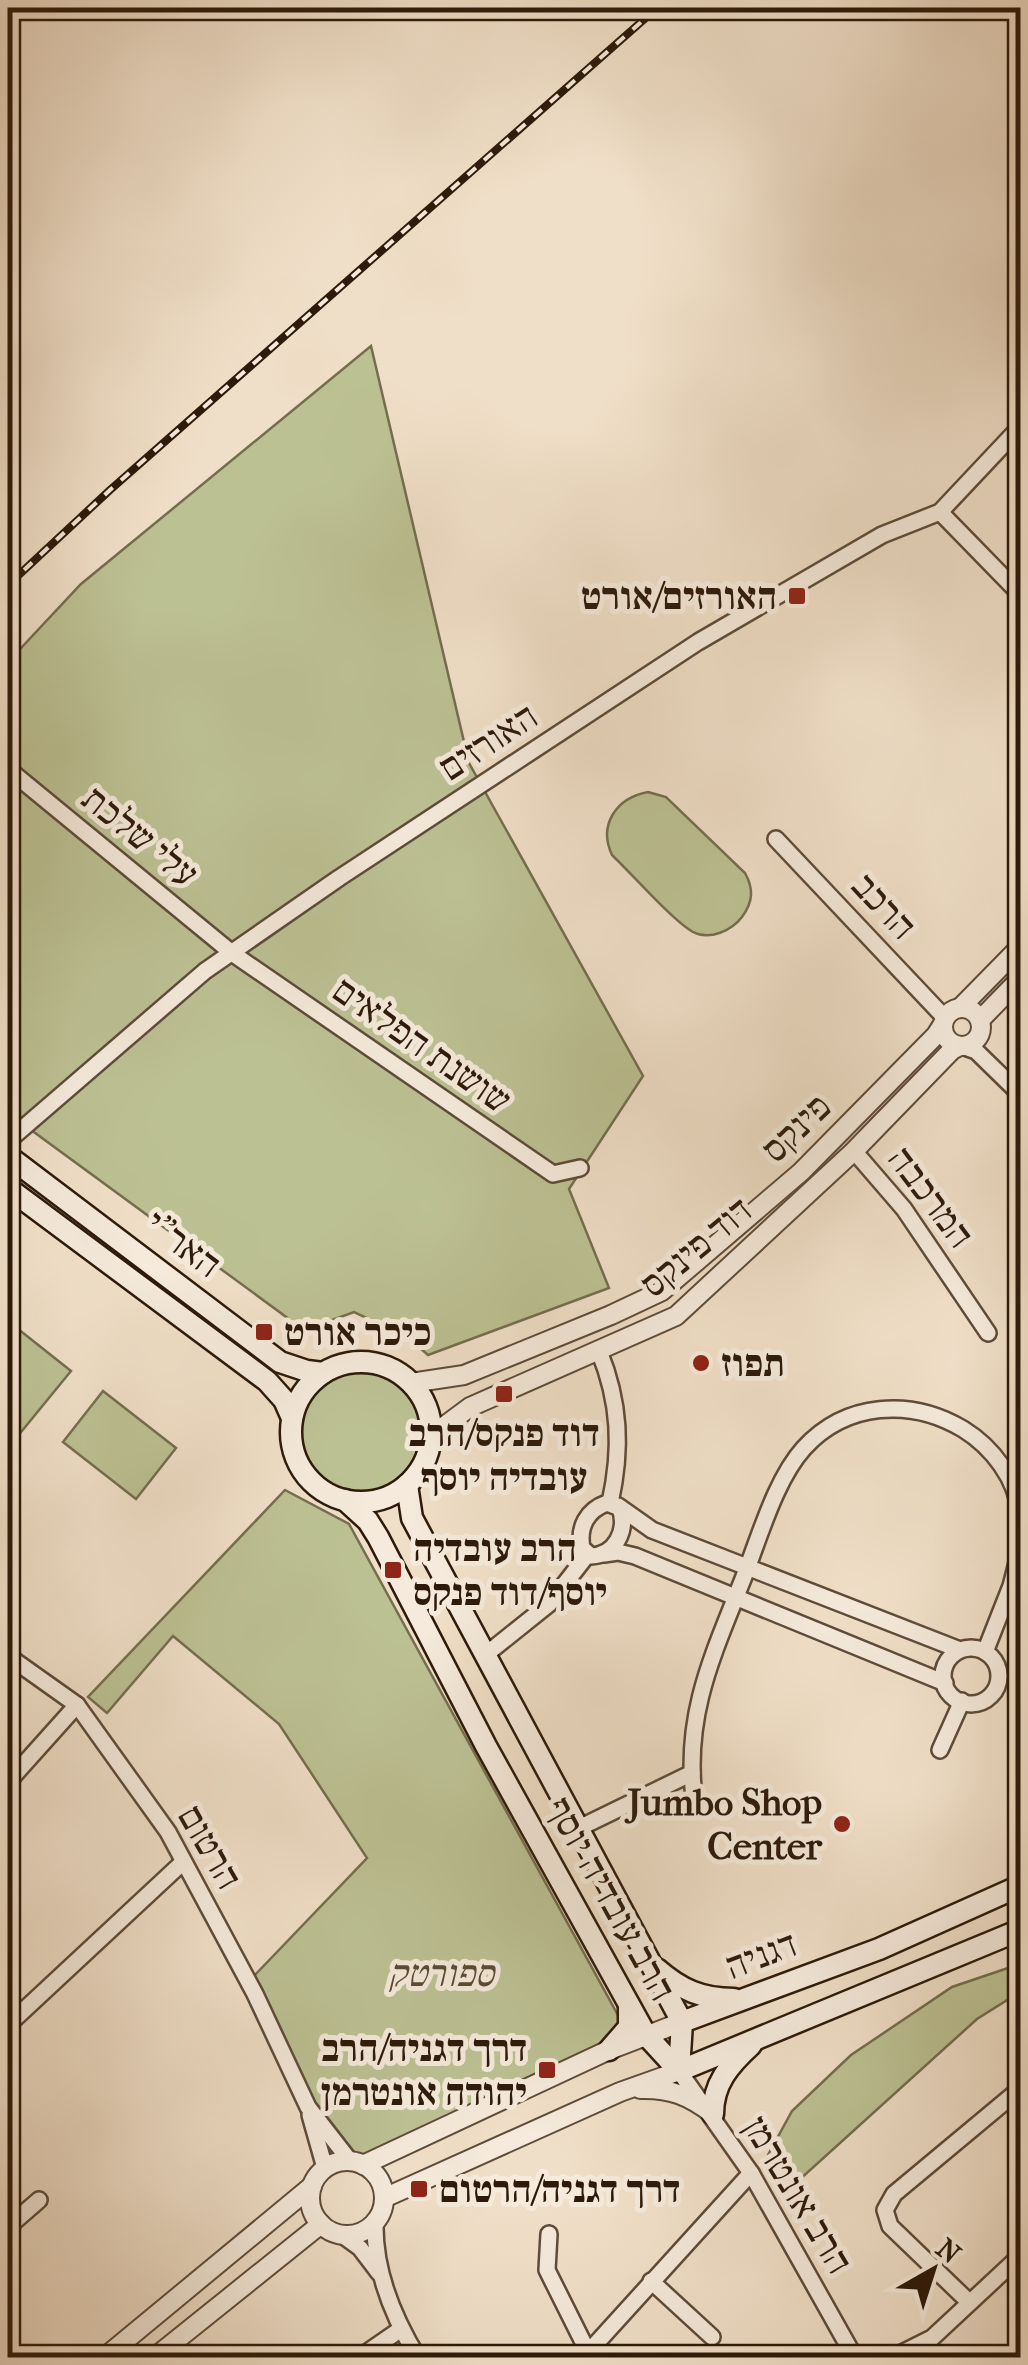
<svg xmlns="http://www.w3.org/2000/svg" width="1028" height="2365" font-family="'IM FELL French Canon','Frank Ruhl Libre',serif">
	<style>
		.green { fill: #bcc194; stroke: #746e4f; stroke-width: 2.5 }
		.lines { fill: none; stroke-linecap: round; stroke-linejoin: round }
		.minor-casing { stroke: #5e4b3a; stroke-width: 20 }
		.tertiary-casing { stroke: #5e4b3a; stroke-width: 22 }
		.secondary-casing { stroke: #2d1a0a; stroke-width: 25 }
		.minor { stroke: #f5eadb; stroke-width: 15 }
		.tertiary { stroke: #f5eadb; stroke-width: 18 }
		.secondary { stroke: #f5eadb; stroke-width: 20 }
		.rail-casing { stroke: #2d1a0a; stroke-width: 8 }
		.rail { stroke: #f5eadb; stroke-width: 4; stroke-dasharray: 11; stroke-linecap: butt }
		.poi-dot { fill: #8f2418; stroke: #f5eadb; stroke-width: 4 }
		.labels { text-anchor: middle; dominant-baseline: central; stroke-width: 10; stroke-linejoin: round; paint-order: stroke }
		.poi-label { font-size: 38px; font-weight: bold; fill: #2d1a0a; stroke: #f5eadb; text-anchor: start }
		.street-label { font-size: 38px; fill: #2d1a0a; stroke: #f5eadb }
		.park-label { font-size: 38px; font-style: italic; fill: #584c33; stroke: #f5eadb }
	</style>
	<rect width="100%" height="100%" fill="#f0dfc8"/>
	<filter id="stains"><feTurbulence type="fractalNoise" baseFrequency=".002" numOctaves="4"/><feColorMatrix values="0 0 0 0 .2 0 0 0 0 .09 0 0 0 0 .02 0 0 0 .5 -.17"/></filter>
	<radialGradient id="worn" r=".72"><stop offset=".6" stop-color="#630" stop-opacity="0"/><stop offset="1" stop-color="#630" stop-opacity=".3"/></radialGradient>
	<g class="green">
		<path d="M 371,346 L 469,763 L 643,1076 L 569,1189 L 609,1288 L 428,1355 L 408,1337 L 354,1312 L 304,1330 L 8,1113 L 8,662 L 81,584 Z"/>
		<path d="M 648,792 L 666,797 L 745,873 C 754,889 753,902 742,917 C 732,930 710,941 693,932 C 673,921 631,873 612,855 C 598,825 616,798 648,792 Z"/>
		<path d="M 8,1321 L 71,1371 L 8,1448 Z"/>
		<circle cx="360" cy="1432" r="62"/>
		<path d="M 103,1391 L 176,1448 L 136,1499 L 63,1442 Z"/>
		<path d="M 285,1490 L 349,1524 L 620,2019 L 609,2039 L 367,2157 L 335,2149 L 254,1976 L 367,1858 L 279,1724 L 173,1636 L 107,1713 L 88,1697 Z"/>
		<path d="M 1020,1964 L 1020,1992 L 977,2019 L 787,2191 L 768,2155 L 792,2111 L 851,2055 L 952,1987 Z"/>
	</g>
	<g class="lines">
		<g class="minor-casing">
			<g id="minor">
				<path d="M 1015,8 L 1020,13"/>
				<path d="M 940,512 L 1020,594"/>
				<path d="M 8,769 L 232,953 L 553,1174 L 580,1168"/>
				<path d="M 776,839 L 945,1018"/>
				<path d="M 962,1046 L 976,1051 L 1020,1094"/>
				<path d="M 8,1141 L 205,971 L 339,878 L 698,642 L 882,535 L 940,512 L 1020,427"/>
				<path d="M 854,1151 L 904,1209 L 988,1333"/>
				<path d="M 599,1351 C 620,1402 622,1449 610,1503"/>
				<path d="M 607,1503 L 620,1508 C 628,1531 615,1555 591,1556 L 582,1548 C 578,1527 587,1510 607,1503 Z"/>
				<path d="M 618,1506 L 652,1530 L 960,1650"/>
				<path d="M 604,1554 L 618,1552 L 635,1556 L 945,1683"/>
				<circle cx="971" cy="1676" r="28"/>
				<path d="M 985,1652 L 1011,1586 L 1020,1551"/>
				<path d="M 8,1656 L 77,1705 L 168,1832 L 255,1994 L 308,2107 L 350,2161"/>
				<path d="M 484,1656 L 549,1604 L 588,1554"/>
				<path d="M 940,1750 L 962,1701"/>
				<path d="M 8,1782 L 77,1705"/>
				<path d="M 694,1798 C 684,1714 713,1655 743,1579 C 759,1539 775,1480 804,1448 C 846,1402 911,1398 963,1429 C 992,1447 1017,1479 1020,1514"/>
				<path d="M 577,1829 L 692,1773"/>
				<path d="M 8,2025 L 182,1863"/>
				<path d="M 679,2071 L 751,2173 L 855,2358"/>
				<path d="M 310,2115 L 325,2168"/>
				<path d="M 375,2223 C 374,2271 393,2317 418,2358"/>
				<path d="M 8,2227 L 39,2200"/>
				<path d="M 549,2234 L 547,2270 L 588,2352"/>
				<path d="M 342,2235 L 360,2248 L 379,2273"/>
				<path d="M 651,2281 L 712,2337"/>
				<path d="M 969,2302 L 890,2226 L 885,2210 L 894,2194 L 1020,2089"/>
				<path d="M 359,2358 L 401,2329"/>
				<path d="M 583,2358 L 751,2173"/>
				<path d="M 892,2358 L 932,2338 L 1020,2256"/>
			</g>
		</g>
		<g class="tertiary-casing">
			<g id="tertiary">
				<path d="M 961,1007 L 1020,947"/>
				<circle cx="962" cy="1027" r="19"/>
				<path d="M 980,1020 L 1020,979"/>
				<path d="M 411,1383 L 464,1375 L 611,1315 L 662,1291 L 801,1172 L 936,1035 L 943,1024"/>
				<path d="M 431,1436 L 470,1407 L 676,1316 L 854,1151 L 952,1050 L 960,1046"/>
				<path d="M 640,2089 C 671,2088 689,2096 713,2114"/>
				<circle cx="347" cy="2198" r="37"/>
				<path d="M 363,2165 L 609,2050 L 682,2022"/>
				<path d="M 384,2198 L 620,2092 L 679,2071"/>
				<path d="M 104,2358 L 312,2186"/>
				<path d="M 154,2358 L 321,2224"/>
			</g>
		</g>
		<g class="secondary-casing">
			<g id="secondary">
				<path d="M 8,1156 L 280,1362 L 307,1371 L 323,1373"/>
				<path d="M 8,1188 L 267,1381 L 284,1400 L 292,1418"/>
				<circle cx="361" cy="1432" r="70"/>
				<path d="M 407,1485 L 412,1518 L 682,2022 L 679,2071"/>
				<path d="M 345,1500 L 368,1521 L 378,1537 L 486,1746 L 646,2035 L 679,2071"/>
				<path d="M 657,1969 C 681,1990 702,1999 734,1999"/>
				<path d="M 682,2022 L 879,1949 L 1020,1886"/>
				<path d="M 609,2050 L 629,2027 L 629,2005"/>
				<path d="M 679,2071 L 1020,1930"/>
				<path d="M 713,2114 C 713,2084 729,2065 751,2045"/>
			</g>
		</g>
		<use href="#minor" class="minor"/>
		<use href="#tertiary" class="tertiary"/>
		<use href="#secondary" class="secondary"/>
		<g class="rail-casing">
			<path id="rail" d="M 8,585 L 110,490 L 657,8"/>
		</g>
		<use href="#rail" class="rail"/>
	</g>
	<g class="poi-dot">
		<rect x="787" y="586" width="20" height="20" rx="5"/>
		<rect x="254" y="1322" width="20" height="20" rx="5"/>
		<circle cx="701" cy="1363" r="10"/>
		<rect x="494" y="1384" width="20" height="20" rx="5"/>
		<rect x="383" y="1560" width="20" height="20" rx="5"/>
		<circle cx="842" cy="1824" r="10"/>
		<rect x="537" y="2060" width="20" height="20" rx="5"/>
		<rect x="409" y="2179" width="20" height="20" rx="5"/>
	</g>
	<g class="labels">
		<g class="poi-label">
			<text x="777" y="596" text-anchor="end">האורזים/אורט</text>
			<text x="284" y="1332">כיכר אורט</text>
			<text x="721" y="1363">תפוז</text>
			<text x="504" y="1433" text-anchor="middle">דוד פנקס/הרב<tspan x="504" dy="44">עובדיה יוסף</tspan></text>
			<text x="413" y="1548">הרב עובדיה<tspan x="413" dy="44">יוסף/דוד פנקס</tspan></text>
			<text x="822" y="1802" text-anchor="end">Jumbo Shop<tspan x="822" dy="44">Center</tspan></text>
			<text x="527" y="2048" text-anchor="end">דרך דגניה/הרב<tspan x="527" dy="44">יהודה אונטרמן</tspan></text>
			<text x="439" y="2189">דרך דגניה/הרטום</text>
		</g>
		<g class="street-label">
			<text transform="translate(488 742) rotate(-33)">האורזים</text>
			<text transform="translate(140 836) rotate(39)">עלי שלכת</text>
			<text transform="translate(884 906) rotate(47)">הרכב</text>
			<text transform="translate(422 1045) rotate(35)">שושנת הפלאים</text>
			<text transform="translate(796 1128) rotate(-44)">פינקס</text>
			<text transform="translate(931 1197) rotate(53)">המרכבה</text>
			<text transform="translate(183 1244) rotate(37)">האר"י</text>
			<text transform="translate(696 1247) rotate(-40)">דוד פינקס</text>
			<text transform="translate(210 1847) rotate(60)">הרטום</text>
			<text transform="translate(611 1899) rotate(61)">הרב עובדיה יוסף</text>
			<text transform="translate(761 1955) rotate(-21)">דגניה</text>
			<text transform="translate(798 2195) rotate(59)">הרב אונטרמן</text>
		</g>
		<g class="park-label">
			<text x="441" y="1973">ספורטק</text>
		</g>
	</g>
	<rect width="1028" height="2365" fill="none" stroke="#f0dfc8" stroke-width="40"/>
	<rect x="10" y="10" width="1008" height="2345" fill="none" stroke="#2d1a0a" stroke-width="5"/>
	<rect x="20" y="20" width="988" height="2325" fill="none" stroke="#2d1a0a" stroke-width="2.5"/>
	<g transform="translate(933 2270) rotate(39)" stroke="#f5eadb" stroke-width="8" paint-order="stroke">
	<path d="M0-8L18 38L0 25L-18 38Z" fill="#2d1a0a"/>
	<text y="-15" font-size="28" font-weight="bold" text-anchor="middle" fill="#2d1a0a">N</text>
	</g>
	<rect width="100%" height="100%" filter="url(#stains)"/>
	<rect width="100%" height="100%" fill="url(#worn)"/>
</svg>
